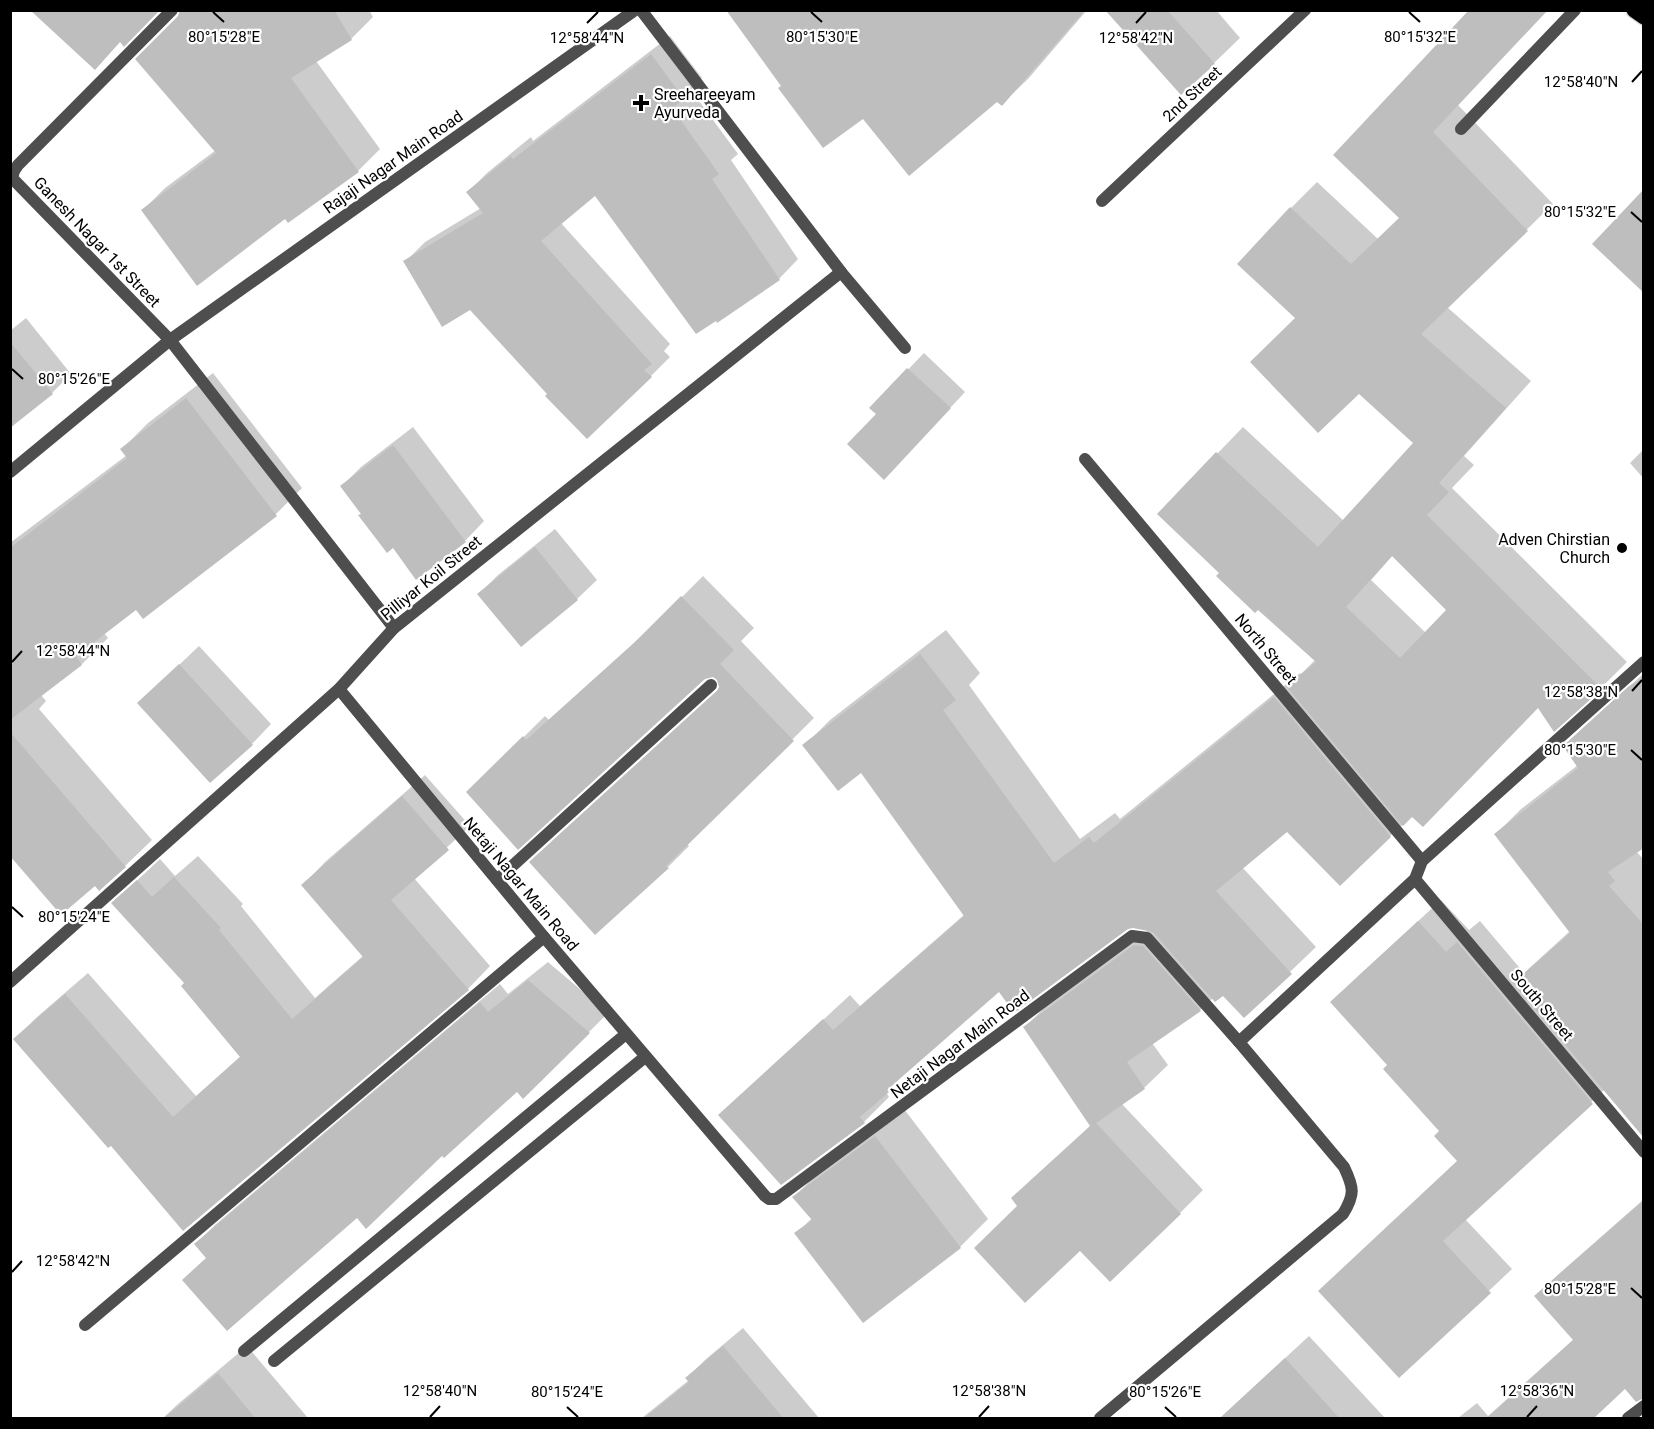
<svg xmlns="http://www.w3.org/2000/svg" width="1654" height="1429" font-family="Roboto,sans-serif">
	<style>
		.shadow { fill: #0003; fill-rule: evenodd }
		.building { fill: #bebebe; fill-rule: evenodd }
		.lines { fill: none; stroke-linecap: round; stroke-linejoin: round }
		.primary-casing { stroke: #dbdbdb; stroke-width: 18 }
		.minor { stroke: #4e4e4e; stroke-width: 12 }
		.primary { stroke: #000; stroke-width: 15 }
		.ticks { fill: none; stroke: #000; stroke-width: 2 }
		.poi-dot { fill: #000; stroke: #fff; stroke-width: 2 }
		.labels { text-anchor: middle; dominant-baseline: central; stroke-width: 4.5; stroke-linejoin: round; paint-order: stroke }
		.poi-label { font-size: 16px; fill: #000; stroke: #fff; text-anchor: start }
		.street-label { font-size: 16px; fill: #000; stroke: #fff }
		.ticks-label { font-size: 15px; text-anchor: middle; fill: #000; stroke: #fff; stroke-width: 4.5; stroke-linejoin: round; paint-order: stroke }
	</style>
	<rect width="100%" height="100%" fill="#fff"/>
	<g class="shadow">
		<path d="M 215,10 L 369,10 L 373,17 L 351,39 L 316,61 L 380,149 L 358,171 L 285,217 L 143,210 L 165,188 L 216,150 Z"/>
		<path d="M 728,10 L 1087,10 L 1028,79 L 1002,104 L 997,100 L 863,117 L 783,85 Z"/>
		<path d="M 1107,10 L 1216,10 L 1240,38 L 1214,63 Z"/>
		<path d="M 670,36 L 702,78 L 691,90 L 738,154 L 731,160 L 798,259 L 779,279 L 596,194 L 561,223 L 670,344 L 664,351 L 670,357 L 651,376 L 549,394 L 470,308 L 405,262 L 425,242 L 481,208 L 468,192 L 487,173 L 531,137 L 533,141 Z"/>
		<path d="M 1458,105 L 1553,204 L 1447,307 L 1531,381 L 1464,456 L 1474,465 L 1452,488 L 1627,662 L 1601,688 L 1539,706 L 1390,836 L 1288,829 L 1242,867 L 1316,947 L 1244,1016 L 1224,994 L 1213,998 L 1200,1010 L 1152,1043 L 1168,1065 L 1144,1088 L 1122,1104 L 1203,1190 L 1180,1213 L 1080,1248 L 1019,1206 L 1091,1125 L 1025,1027 L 1048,1004 L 1150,929 L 1132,926 L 999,990 L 913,1065 L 886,1092 L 889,1097 L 864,1122 L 720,1115 L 850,995 L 860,1006 L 965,914 L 862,771 L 804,746 L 830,720 L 946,630 L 980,673 L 969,685 L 1080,839 L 1115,813 L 1120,819 L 1300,673 L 1301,674 L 1316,659 L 1159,514 L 1243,427 L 1344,521 L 1415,443 L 1296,318 L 1291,208 L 1317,182 L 1378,239 L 1401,217 L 1335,155 ZM 1393,555 L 1448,610 L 1426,633 L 1371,580 Z"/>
		<path d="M 26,318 L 71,374 L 52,393 L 10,426 L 10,331 Z"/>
		<path d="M 924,353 L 965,392 L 899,463 L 878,414 L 871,408 Z"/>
		<path d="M 213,373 L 302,488 L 276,514 L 143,617 L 136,608 L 104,633 L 108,638 L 82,664 L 41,695 L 46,701 L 39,709 L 152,840 L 125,866 L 95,884 L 10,854 L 10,543 L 127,455 L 122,449 L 148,423 Z"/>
		<path d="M 413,427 L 484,521 L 465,541 L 416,578 L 393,546 L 363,513 L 342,486 L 361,467 Z"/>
		<path d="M 1644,449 L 1644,479 L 1630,463 Z"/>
		<path d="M 555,529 L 597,580 L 577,599 L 521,645 L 479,594 L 498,575 Z"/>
		<path d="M 703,576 L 754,628 L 741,641 L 814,718 L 687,844 L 689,846 L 668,867 L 552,841 L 721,687 L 719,679 L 713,675 L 705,678 L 468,792 L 545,716 L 549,720 L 657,622 Z"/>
		<path d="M 199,646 L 271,724 L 252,744 L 159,684 Z"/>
		<path d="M 1644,673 L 1644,846 L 1636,851 L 1644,860 L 1644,1129 L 1604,1090 L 1465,1219 L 1512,1269 L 1399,1376 L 1459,1160 L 1441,1131 L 1389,1065 L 1354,980 L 1441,900 L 1469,930 L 1480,921 L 1524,973 L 1570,931 L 1496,834 L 1521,809 L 1578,765 L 1565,746 Z"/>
		<path d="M 425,775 L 470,826 L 414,878 L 490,966 L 468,989 L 183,1229 L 111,1144 L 15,1039 L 37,1017 L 88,973 L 196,1096 L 241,1056 L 186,983 L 113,903 L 160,859 L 175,876 L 198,856 L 243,904 L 241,906 L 315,998 L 364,955 L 303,885 L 325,862 Z"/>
		<path d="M 548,962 L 608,1013 L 524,1097 L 517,1090 L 442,1154 L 357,1216 L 207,1257 L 196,1244 L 215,1225 L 500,984 L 508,994 Z"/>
		<path d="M 904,1109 L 988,1219 L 960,1247 L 796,1234 L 812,1218 L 794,1197 L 822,1169 Z"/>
		<path d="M 1644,1199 L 1644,1378 L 1625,1387 L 1590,1418 L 1458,1418 L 1477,1403 L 1488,1416 L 1574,1339 L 1536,1296 L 1560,1273 Z"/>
		<path d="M 743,1328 L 819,1418 L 642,1418 L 689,1380 L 687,1378 L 706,1359 Z"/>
		<path d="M 1309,1336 L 1385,1418 L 1220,1418 Z"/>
		<path d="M 247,1346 L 308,1418 L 163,1418 L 178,1404 Z"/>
	</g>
	<g class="building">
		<path d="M 30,10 L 160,10 L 124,47 L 120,42 L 95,70 Z"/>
		<path d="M 180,10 L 334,10 L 352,40 L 291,78 L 359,172 L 288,223 L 285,219 L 197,286 L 141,210 L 216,153 L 135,59 L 178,16 Z"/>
		<path d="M 726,10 L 1085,10 L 1002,106 L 997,102 L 909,176 L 863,119 L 823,148 L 778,88 L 781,86 Z"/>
		<path d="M 1105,10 L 1167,10 L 1215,64 L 1181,95 Z"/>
		<path d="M 1469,10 L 1548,10 L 1433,132 L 1528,231 L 1421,334 L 1506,408 L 1439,483 L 1449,492 L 1427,515 L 1602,689 L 1554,732 L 1538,708 L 1423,827 L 1412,817 L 1403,826 L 1286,686 L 1316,662 L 1258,610 L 1255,613 L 1216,576 L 1219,573 L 1157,514 L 1216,452 L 1318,547 L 1413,443 L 1359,394 L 1318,433 L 1250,362 L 1295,318 L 1237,264 L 1290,207 L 1351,264 L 1399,218 L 1333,155 ZM 1392,556 L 1446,610 L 1400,658 L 1346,607 Z"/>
		<path d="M 651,54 L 684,99 L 672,108 L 719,174 L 712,179 L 780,280 L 717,323 L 716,321 L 696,334 L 595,196 L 541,241 L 652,364 L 644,370 L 652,377 L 587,439 L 545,396 L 547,394 L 470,310 L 442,327 L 403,261 L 483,213 L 466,192 L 511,156 L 513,159 Z"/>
		<path d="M 1644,189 L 1644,293 L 1592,244 Z"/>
		<path d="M 10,342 L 53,394 L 10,428 Z"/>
		<path d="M 907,368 L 951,408 L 884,480 L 847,444 L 876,414 L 869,408 Z"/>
		<path d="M 186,398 L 277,516 L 143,619 L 136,610 L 76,656 L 82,665 L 10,720 L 10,548 L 127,458 L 120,449 Z"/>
		<path d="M 393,445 L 466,542 L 416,580 L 393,548 L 387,553 L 358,515 L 361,514 L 340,486 Z"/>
		<path d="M 535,547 L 578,600 L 521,647 L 477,594 Z"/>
		<path d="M 681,596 L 734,650 L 720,664 L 794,741 L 666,866 L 669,868 L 595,935 L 529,862 L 717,691 L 719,687 L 717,680 L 713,677 L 705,679 L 518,850 L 466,792 L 523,736 L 526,740 L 634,643 Z"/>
		<path d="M 920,654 L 956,700 L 943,710 L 1054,863 L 1089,837 L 1094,843 L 1274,697 L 1391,837 L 1340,886 L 1287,832 L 1216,891 L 1292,974 L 1244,1018 L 1223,996 L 1215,1002 L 1153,932 L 1133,928 L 1128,929 L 1014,1013 L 999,992 L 887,1090 L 889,1092 L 860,1117 L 865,1123 L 781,1185 L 718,1115 L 823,1019 L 833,1030 L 964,916 L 861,773 L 838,791 L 802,745 Z"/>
		<path d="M 179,664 L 253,745 L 210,783 L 137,703 Z"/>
		<path d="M 1644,677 L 1644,848 L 1608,872 L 1615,881 L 1609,886 L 1644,925 L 1644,1138 L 1513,983 L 1570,933 L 1494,834 L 1578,768 L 1563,746 L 1629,686 Z"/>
		<path d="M 10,732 L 126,867 L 99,891 L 95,886 L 61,915 L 10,856 Z"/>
		<path d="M 402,796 L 449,850 L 391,900 L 469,990 L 183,1231 L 111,1146 L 108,1148 L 13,1039 L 65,994 L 173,1117 L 240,1057 L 181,986 L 184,983 L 111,903 L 137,880 L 152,897 L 174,877 L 221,928 L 219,930 L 292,1019 L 363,957 L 301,885 Z"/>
		<path d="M 1418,921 L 1446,952 L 1457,942 L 1593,1104 L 1443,1241 L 1491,1293 L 1399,1378 L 1318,1291 L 1457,1161 L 1434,1136 L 1439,1131 L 1383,1069 L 1387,1065 L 1330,1002 Z"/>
		<path d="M 1134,945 L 1143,946 L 1201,1011 L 1127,1062 L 1145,1089 L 1096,1123 L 1181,1214 L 1110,1282 L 1080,1251 L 1025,1303 L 974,1248 L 1017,1206 L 1011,1198 L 1090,1126 L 1023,1027 Z"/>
		<path d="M 528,980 L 590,1033 L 523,1099 L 517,1092 L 444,1158 L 442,1156 L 366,1229 L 357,1218 L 227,1331 L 182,1280 L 206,1258 L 194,1244 L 480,1002 L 488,1012 Z"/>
		<path d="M 875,1136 L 961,1248 L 863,1323 L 794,1233 L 812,1220 L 792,1197 Z"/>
		<path d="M 1644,1200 L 1644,1398 L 1636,1402 L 1625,1389 L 1593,1419 L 1486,1419 L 1573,1340 L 1534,1296 Z"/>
		<path d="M 723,1346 L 784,1419 L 643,1419 L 689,1382 L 685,1378 Z"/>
		<path d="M 1285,1358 L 1340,1419 L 1219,1419 Z"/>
		<path d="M 218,1373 L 256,1419 L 163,1419 Z"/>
	</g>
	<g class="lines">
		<g class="primary-casing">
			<path id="primary" d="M 1634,10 L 1644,17"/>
		</g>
		<g class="minor">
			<path d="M 172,10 L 18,165 L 14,171 L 12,178 L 170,340 L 394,628"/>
			<path d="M 641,10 L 841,272 L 905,348"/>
			<path d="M 1461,129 L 1575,10"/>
			<path d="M 1102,201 L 1305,10"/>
			<path d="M 1085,459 L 1422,861"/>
			<path d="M 10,472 L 170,340 L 635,10"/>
			<path d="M 339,689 L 544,937 L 765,1196 L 769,1199 L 776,1199 L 1132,936 L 1147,938 L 1239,1042 L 1415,879 L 1422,861 L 1644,662"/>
			<path d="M 1415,879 L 1644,1152"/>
			<path d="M 497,880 L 711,685"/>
			<path d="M 10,982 L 339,689 L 394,628 L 841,272"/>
			<path d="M 85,1325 L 544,937"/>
			<path d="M 244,1351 L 626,1034"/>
			<path d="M 274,1361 L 645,1057"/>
			<path d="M 1100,1418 L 1343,1214 C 1355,1194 1354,1188 1344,1167 L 1239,1042"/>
			<path d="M 1628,1418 L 1644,1406"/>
		</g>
		<use href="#primary" class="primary"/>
	</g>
	<path class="ticks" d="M 213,12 L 224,22M 811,12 L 822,22M 1409,12 L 1420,22M 587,23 L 598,12M 1136,23 L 1146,12M 1632,82 L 1642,71M 1631,212 L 1642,222M 12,369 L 23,379M 12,662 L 22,651M 1632,691 L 1642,680M 1631,750 L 1642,760M 12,907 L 23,917M 12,1272 L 22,1261M 1631,1288 L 1642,1298M 567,1407 L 578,1417M 1165,1407 L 1176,1417M 430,1417 L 440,1406M 979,1417 L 989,1406M 1527,1417 L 1537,1406"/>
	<g class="poi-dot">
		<path d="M638 94h6v6h6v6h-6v6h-6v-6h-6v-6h6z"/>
		<circle cx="1622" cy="548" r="6"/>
	</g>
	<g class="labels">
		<g class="poi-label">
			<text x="654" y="94">Sreehareeyam<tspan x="654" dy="18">Ayurveda</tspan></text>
			<text x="1610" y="539" text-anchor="end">Adven Chirstian<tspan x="1610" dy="18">Church</tspan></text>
		</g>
		<g class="street-label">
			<text transform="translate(1192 94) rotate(-43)">2nd Street</text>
			<text transform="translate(393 162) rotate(-35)">Rajaji Nagar Main Road</text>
			<text transform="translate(97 242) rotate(46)">Ganesh Nagar 1st Street</text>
			<text transform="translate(431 578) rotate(-39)">Pilliyar Koil Street</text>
			<text transform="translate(1266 649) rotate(50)">North Street</text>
			<text transform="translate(521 884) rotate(50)">Netaji Nagar Main Road</text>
			<text transform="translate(1542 1005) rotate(50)">South Street</text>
			<text transform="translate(960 1044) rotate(-37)">Netaji Nagar Main Road</text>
		</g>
	</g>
	<g class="ticks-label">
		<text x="224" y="42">80°15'28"E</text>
		<text x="822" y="42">80°15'30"E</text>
		<text x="1420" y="42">80°15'32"E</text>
		<text x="587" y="43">12°58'44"N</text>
		<text x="1136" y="43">12°58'42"N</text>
		<text x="1581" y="87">12°58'40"N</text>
		<text x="1580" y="217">80°15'32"E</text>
		<text x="74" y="384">80°15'26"E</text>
		<text x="73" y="656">12°58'44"N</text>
		<text x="1581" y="697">12°58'38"N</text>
		<text x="1580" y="755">80°15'30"E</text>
		<text x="74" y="922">80°15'24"E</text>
		<text x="73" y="1266">12°58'42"N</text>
		<text x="1580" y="1294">80°15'28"E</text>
		<text x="440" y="1396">12°58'40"N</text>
		<text x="989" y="1396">12°58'38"N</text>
		<text x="1537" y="1396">12°58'36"N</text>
		<text x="567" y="1397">80°15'24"E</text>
		<text x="1165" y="1397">80°15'26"E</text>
	</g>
	<rect width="1654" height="1429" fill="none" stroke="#000000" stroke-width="24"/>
</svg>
